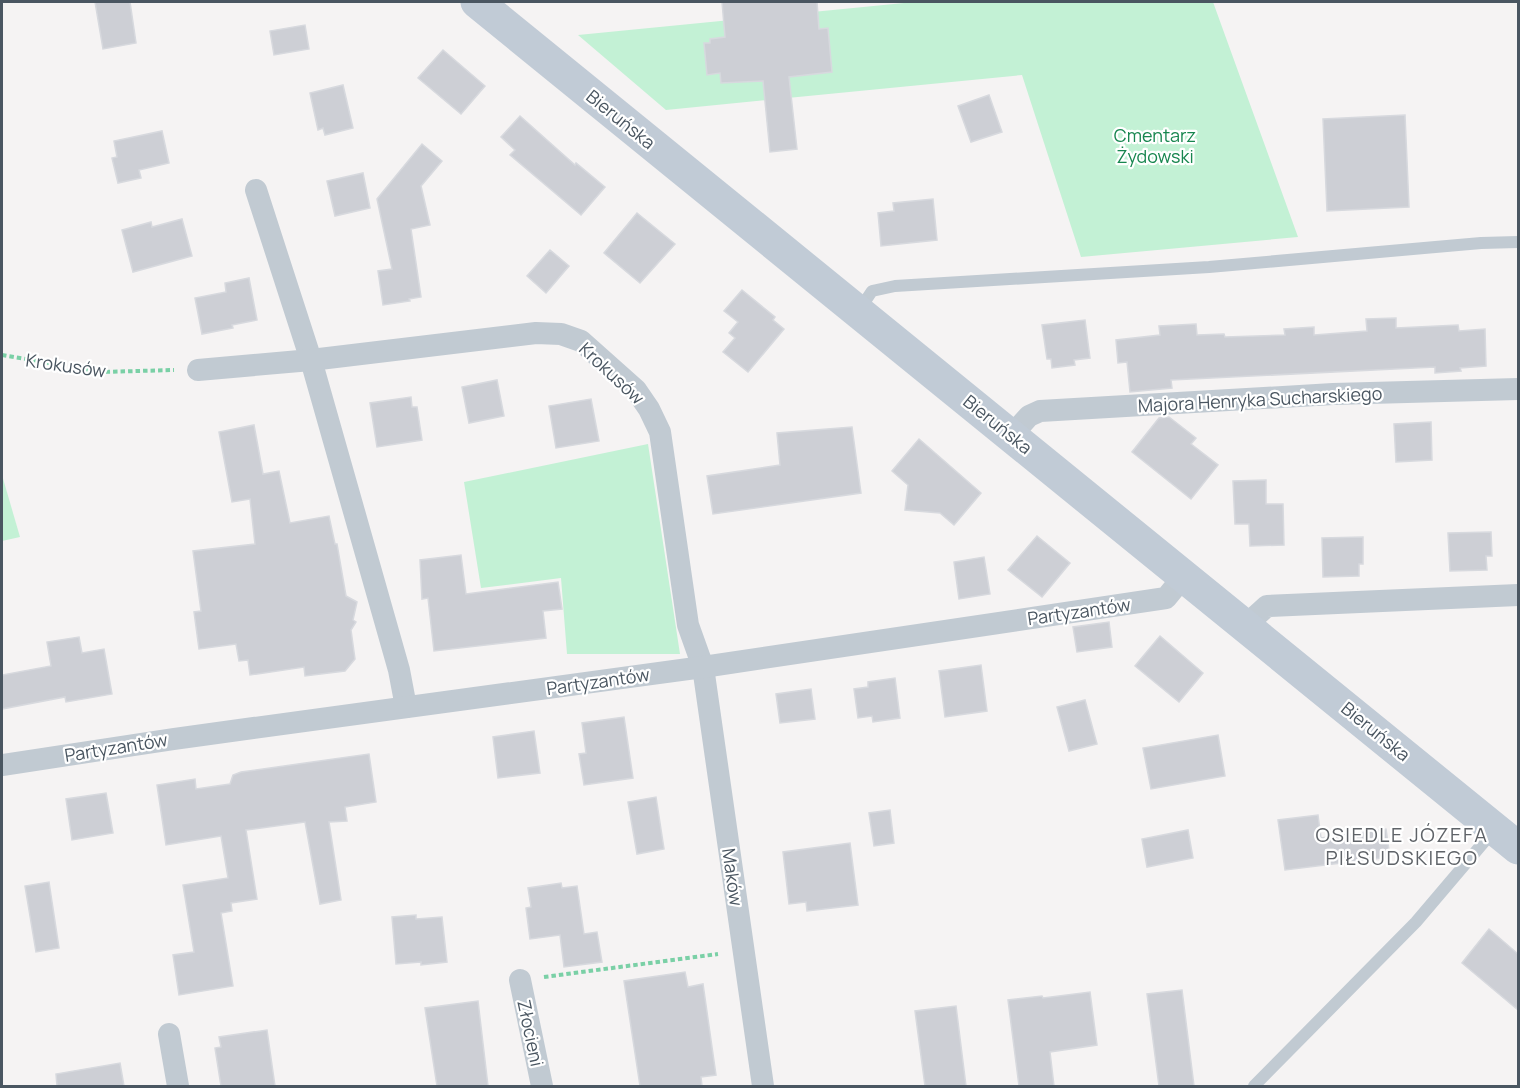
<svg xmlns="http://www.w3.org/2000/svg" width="1520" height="1088" font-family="Manrope,sans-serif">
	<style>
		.green { fill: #c3f1d5 }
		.building { fill: #cdcfd5; stroke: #d7d9de; stroke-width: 1.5 }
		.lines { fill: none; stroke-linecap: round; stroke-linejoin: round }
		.path { stroke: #7ad0a6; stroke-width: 4; stroke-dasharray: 4.5 3; stroke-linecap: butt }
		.lane { stroke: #c1cad2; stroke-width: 12 }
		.street { stroke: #c1cad2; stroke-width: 22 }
		.secondary { stroke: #c1cbd6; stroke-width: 33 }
		.labels { text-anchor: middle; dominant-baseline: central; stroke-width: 4.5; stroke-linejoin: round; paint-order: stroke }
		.street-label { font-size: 18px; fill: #4a5661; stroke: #fff }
		.park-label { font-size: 18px; fill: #17864f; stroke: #fff }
		.neighbourhood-label { font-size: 20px; letter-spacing: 1.5px; fill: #5f6368; stroke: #fff }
	</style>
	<rect width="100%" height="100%" fill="#f5f3f3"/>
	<g class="green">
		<path d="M 914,2 L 1213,2 L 1298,237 L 1081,257 L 1022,75 L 666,110 L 578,35 Z"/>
		<path d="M 648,444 L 680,654 L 567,654 L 561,578 L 481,588 L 464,482 Z"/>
		<path d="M 2,475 L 20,537 L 2,541 Z"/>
	</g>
	<g class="building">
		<path d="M 95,2 L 130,2 L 136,43 L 103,49 Z"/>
		<path d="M 722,2 L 817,2 L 819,29 L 828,28 L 832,72 L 789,77 L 797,149 L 770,152 L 763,81 L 721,83 L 720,73 L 707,75 L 704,43 L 710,43 L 710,39 L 725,37 Z"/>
		<path d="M 305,25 L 309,49 L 274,55 L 270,31 Z"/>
		<path d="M 443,50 L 485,86 L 461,114 L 418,78 Z"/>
		<path d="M 343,85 L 353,128 L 325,135 L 323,128 L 318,130 L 310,93 Z"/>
		<path d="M 989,95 L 1002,132 L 971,142 L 958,106 Z"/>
		<path d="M 1405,115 L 1409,207 L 1327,211 L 1323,119 Z"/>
		<path d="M 520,116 L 575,165 L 576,163 L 605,187 L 581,215 L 510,155 L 515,150 L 501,137 Z"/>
		<path d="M 162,131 L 169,163 L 139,170 L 141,178 L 118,183 L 112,158 L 117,157 L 114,141 Z"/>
		<path d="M 422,144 L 442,161 L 421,186 L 430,225 L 411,229 L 421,297 L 409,299 L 410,301 L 383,305 L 378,271 L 392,269 L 377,199 Z"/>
		<path d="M 363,173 L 370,208 L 335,216 L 327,181 Z"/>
		<path d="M 933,199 L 937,240 L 881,246 L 878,213 L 894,211 L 893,203 Z"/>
		<path d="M 637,213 L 675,244 L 640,283 L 604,253 Z"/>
		<path d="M 182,219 L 192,256 L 133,272 L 122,230 L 151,222 L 152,227 Z"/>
		<path d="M 550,250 L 569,266 L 546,293 L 527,276 Z"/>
		<path d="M 249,278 L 257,320 L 232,325 L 233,328 L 202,334 L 195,298 L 226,292 L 225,283 Z"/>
		<path d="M 742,290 L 775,317 L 773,320 L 784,329 L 748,372 L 723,352 L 735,338 L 729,333 L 738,322 L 724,311 Z"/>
		<path d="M 1396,318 L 1396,328 L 1458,325 L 1459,331 L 1485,329 L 1486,366 L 1460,368 L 1461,371 L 1435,373 L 1435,367 L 1171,380 L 1172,388 L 1130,392 L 1127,362 L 1118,363 L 1116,340 L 1160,335 L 1159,326 L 1196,324 L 1197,335 L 1224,334 L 1225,337 L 1285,335 L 1284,329 L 1314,327 L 1314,335 L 1367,331 L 1366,319 Z"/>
		<path d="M 1085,320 L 1090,358 L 1074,360 L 1075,365 L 1052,368 L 1051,359 L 1047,359 L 1042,325 Z"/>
		<path d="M 497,380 L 504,416 L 469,423 L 462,387 Z"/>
		<path d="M 411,397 L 412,407 L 417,407 L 422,440 L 377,447 L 370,403 Z"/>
		<path d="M 591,399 L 599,441 L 556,448 L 549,406 Z"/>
		<path d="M 1169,417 L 1196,438 L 1191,444 L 1218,465 L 1191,499 L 1132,452 L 1159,418 Z"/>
		<path d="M 1431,422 L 1432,460 L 1396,462 L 1394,424 Z"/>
		<path d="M 254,425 L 263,474 L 279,471 L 290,523 L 329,516 L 335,544 L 337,544 L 346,596 L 357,602 L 353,620 L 356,622 L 351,630 L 355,659 L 345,671 L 305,676 L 304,667 L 250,675 L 248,660 L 239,661 L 236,644 L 199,649 L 194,612 L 201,611 L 193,551 L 255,544 L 250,499 L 232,502 L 219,432 Z"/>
		<path d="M 852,427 L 861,493 L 713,514 L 707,476 L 780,465 L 777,433 Z"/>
		<path d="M 919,439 L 981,493 L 954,525 L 940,513 L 905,510 L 908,485 L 892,471 Z"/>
		<path d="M 1266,480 L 1266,504 L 1283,504 L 1284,545 L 1250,546 L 1249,524 L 1235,524 L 1233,481 Z"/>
		<path d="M 1491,532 L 1492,556 L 1486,556 L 1487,570 L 1450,571 L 1448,533 Z"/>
		<path d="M 1037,536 L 1070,563 L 1042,597 L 1008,570 Z"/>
		<path d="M 1363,537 L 1363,564 L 1359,564 L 1359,576 L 1323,577 L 1322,538 Z"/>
		<path d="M 461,555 L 466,594 L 558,582 L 562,609 L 543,611 L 546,638 L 434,651 L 428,598 L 422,599 L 420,560 Z"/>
		<path d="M 984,557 L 990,594 L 959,599 L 954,562 Z"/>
		<path d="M 1109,622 L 1112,647 L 1077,652 L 1073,627 Z"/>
		<path d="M 1160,636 L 1203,673 L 1179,702 L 1135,666 Z"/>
		<path d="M 79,637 L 82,653 L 104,649 L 112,694 L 66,702 L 65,697 L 2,709 L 2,675 L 51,666 L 47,642 Z"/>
		<path d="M 981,665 L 987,711 L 945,717 L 939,671 Z"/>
		<path d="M 895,678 L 900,718 L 873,722 L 872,716 L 858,718 L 854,689 L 868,687 L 868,682 Z"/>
		<path d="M 811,689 L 815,719 L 780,723 L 776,694 Z"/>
		<path d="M 1085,700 L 1097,744 L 1069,751 L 1057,707 Z"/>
		<path d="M 624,717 L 633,778 L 584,785 L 579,754 L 586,753 L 582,723 Z"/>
		<path d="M 534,731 L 540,773 L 498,778 L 493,737 Z"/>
		<path d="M 1218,735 L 1225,776 L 1151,789 L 1143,748 Z"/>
		<path d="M 369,754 L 376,802 L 345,807 L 347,821 L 329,822 L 341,900 L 320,904 L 305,822 L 246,830 L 257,899 L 231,903 L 232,911 L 221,913 L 233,986 L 179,995 L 173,955 L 194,952 L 183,885 L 228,878 L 221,836 L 166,845 L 157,785 L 195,779 L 196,789 L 230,784 L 233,775 L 241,772 Z"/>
		<path d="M 106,793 L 113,833 L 72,840 L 66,799 Z"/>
		<path d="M 656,797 L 664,849 L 637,854 L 628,802 Z"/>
		<path d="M 890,810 L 894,843 L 874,846 L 869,813 Z"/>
		<path d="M 1318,815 L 1321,838 L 1386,829 L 1390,857 L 1285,870 L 1278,820 Z"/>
		<path d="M 1188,830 L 1193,858 L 1147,867 L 1142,839 Z"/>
		<path d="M 850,843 L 858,905 L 807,911 L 806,902 L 789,904 L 783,852 Z"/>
		<path d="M 49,882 L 59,948 L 36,952 L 25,886 Z"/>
		<path d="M 561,883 L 562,888 L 577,886 L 584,934 L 597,932 L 602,962 L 564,967 L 560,935 L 530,939 L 526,908 L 531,907 L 528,888 Z"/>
		<path d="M 416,915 L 416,919 L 442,917 L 447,962 L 421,965 L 421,962 L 396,964 L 392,917 Z"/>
		<path d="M 1489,929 L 1518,954 L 1518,1010 L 1462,963 Z"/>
		<path d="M 685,972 L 688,987 L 703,984 L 716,1075 L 701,1077 L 702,1086 L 640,1086 L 624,981 Z"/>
		<path d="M 1182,990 L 1194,1086 L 1159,1086 L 1147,994 Z"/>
		<path d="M 1090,992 L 1097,1045 L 1050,1052 L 1054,1086 L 1019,1086 L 1008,1000 L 1042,996 L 1043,998 Z"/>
		<path d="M 478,1001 L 488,1086 L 437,1086 L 425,1008 Z"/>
		<path d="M 956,1006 L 966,1086 L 925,1086 L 915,1011 Z"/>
		<path d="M 267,1030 L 275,1086 L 221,1086 L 215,1048 L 221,1047 L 219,1037 Z"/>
		<path d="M 120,1063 L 124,1086 L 57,1086 L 56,1074 Z"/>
	</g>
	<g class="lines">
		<g class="path">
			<path d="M 2,355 L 101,372 L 174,370"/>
			<path d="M 544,977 L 718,954"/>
		</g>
		<g class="lane">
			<path d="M 858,312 L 872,291 L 895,286 L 1209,267 L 1481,243 L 1518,242"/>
			<path d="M 1254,1086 L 1416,922 L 1495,829"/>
		</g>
		<g class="street">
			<path d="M 256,190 L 311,360 L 399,670 L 406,707"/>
			<path d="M 198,370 L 311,360 L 536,333 L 561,334 L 581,341 L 636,390 L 649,409 L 660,432 L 688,625 L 703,667 L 763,1086"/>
			<path d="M 1012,435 L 1029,416 L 1040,411 L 1333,394 L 1518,389"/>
			<path d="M 1245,626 L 1267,606 L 1518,595"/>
			<path d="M 2,765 L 173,739 L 703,667 L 1166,598 L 1184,576"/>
			<path d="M 520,980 L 542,1086"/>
			<path d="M 169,1034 L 178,1086"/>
		</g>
		<path class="secondary" d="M 477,2 L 1518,848"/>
	</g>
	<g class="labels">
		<g class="street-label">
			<text transform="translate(621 119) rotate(39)">Bieruńska</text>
			<text transform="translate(66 365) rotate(8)">Krokusów</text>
			<text transform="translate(612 373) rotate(43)">Krokusów</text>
			<text transform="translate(1260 399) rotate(-3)">Majora Henryka Sucharskiego</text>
			<text transform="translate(998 424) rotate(39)">Bieruńska</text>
			<text transform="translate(1079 611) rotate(-8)">Partyzantów</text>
			<text transform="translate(598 681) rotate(-8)">Partyzantów</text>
			<text transform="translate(1376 731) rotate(39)">Bieruńska</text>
			<text transform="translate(116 747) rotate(-9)">Partyzantów</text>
			<text transform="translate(733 877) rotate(82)">Maków</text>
			<text transform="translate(531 1033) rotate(78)">Złocieni</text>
		</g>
		<g class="park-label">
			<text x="1155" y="135">Cmentarz<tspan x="1155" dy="21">Żydowski</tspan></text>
		</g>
		<g class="neighbourhood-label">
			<text x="1402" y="834">OSIEDLE JÓZEFA<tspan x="1402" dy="23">PIŁSUDSKIEGO</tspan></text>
		</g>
	</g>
	<rect width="1520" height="1088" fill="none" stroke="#4a5661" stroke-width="6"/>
</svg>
